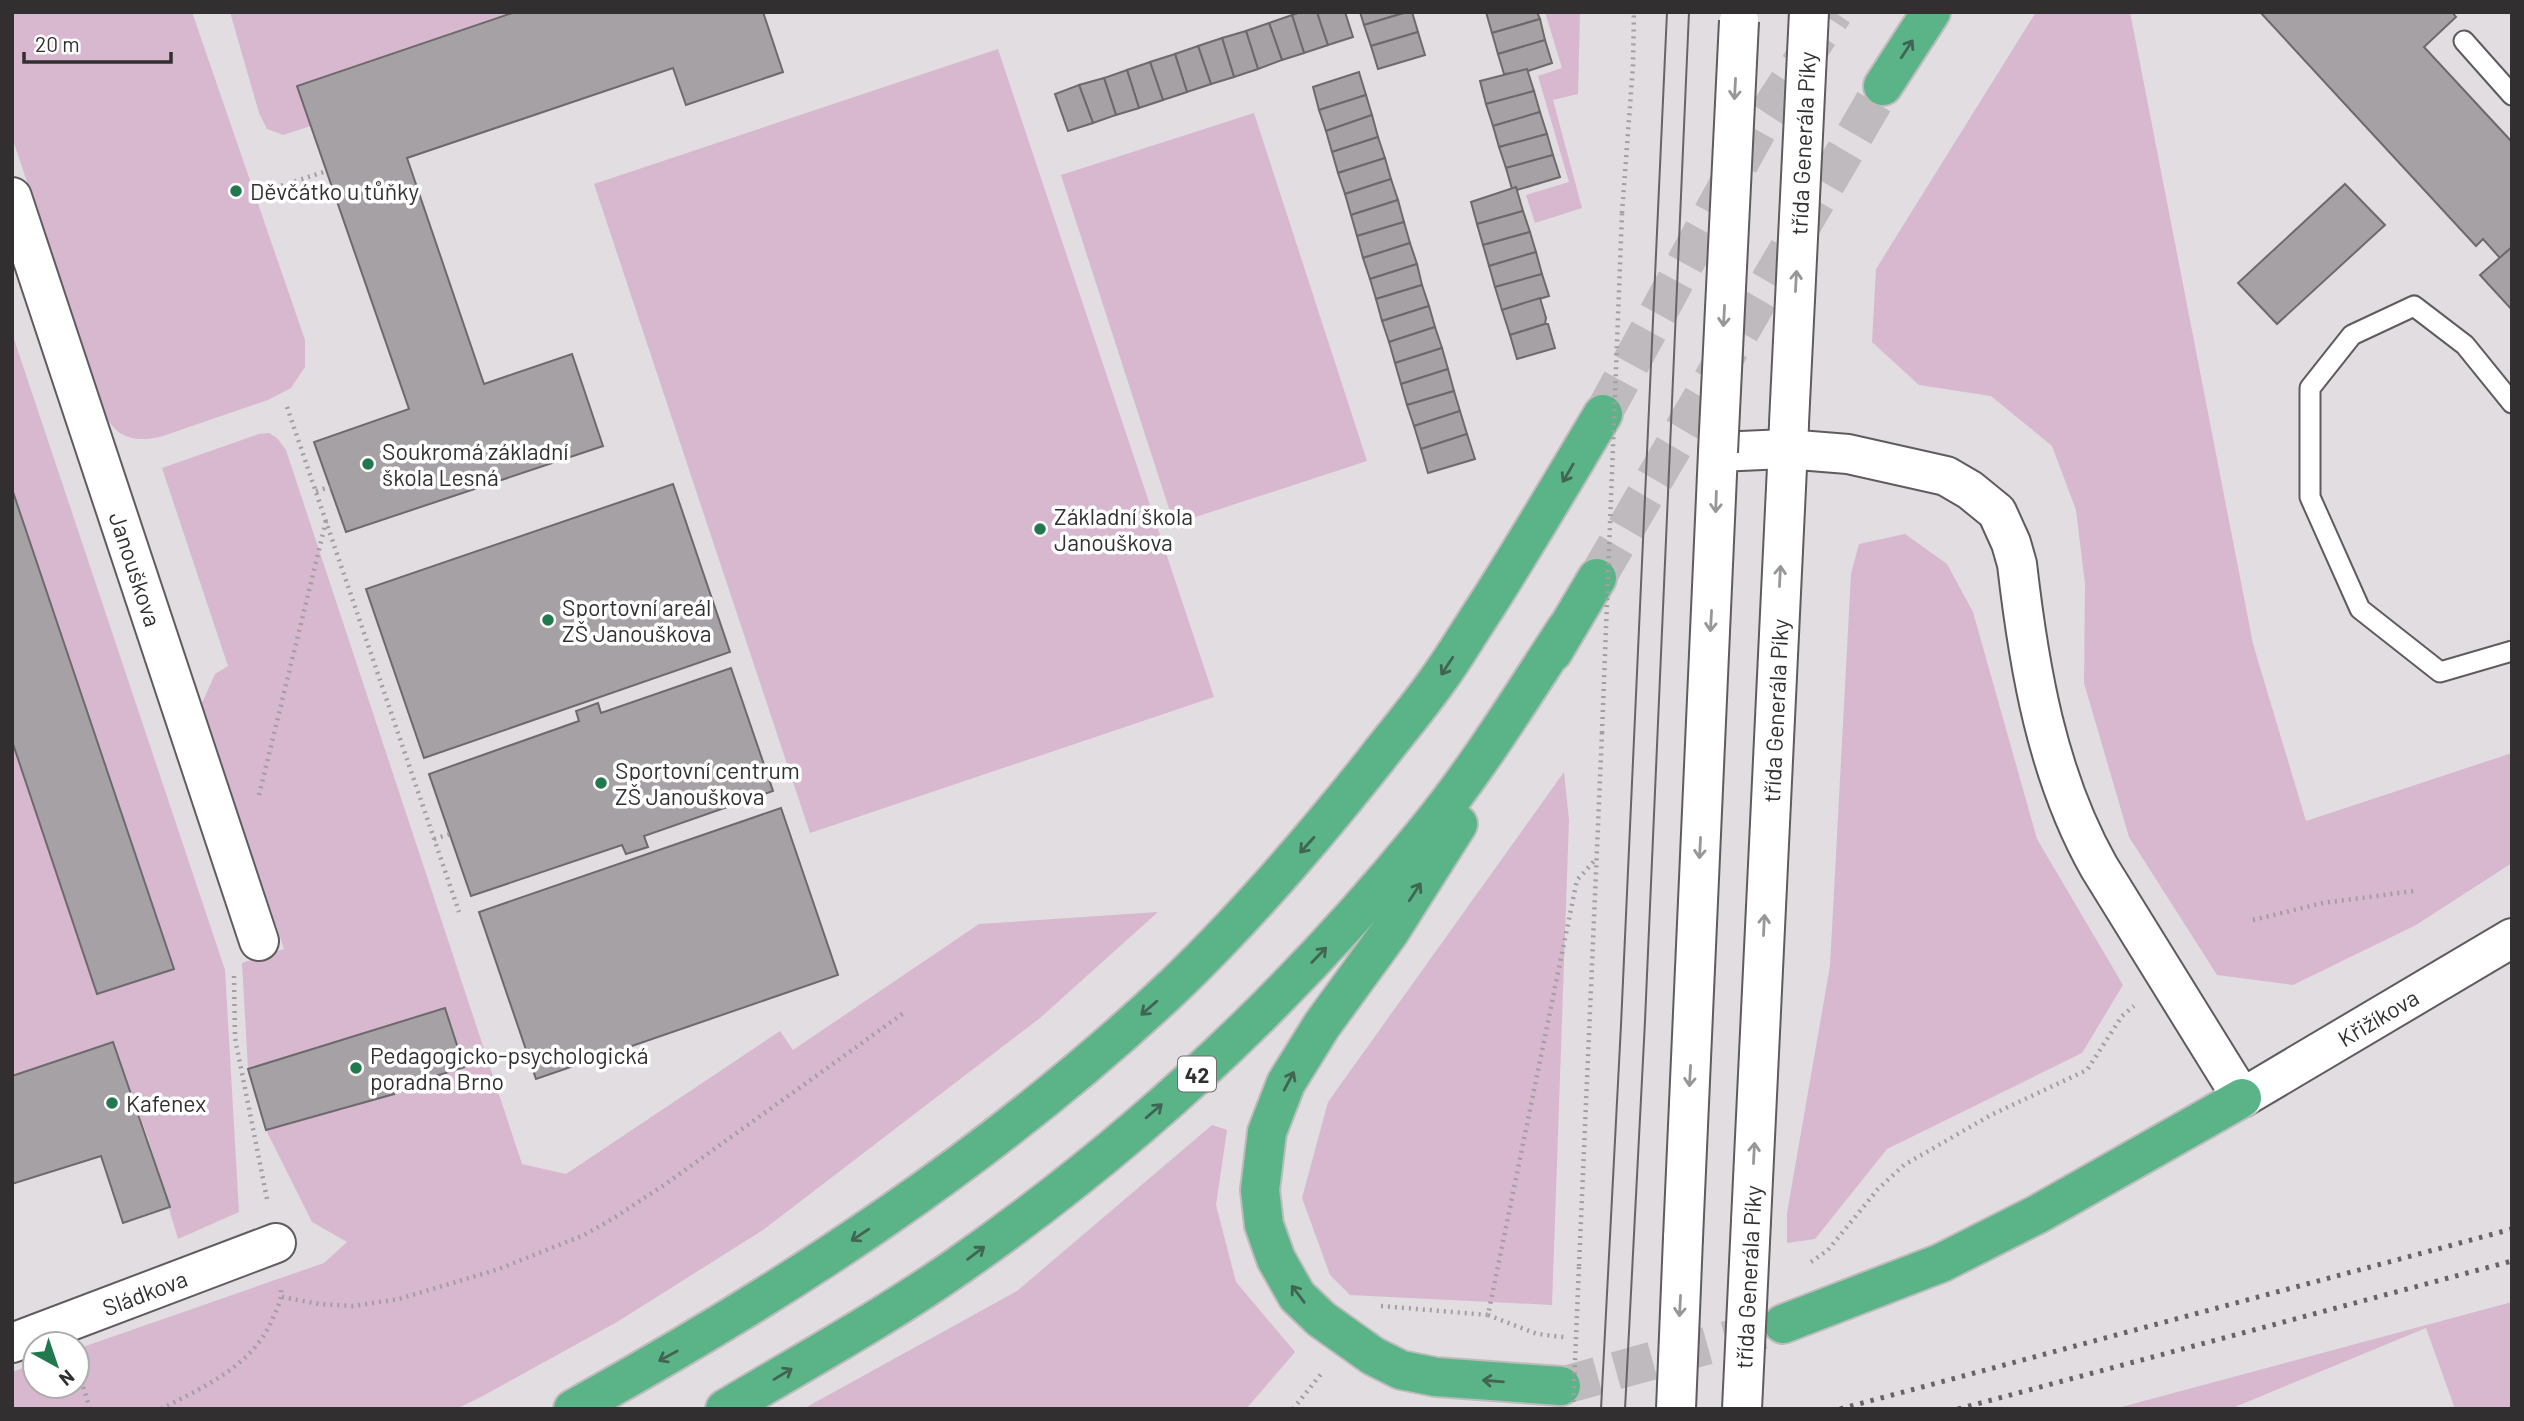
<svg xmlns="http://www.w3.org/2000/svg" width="2524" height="1421" font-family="Barlow,sans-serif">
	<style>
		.green { fill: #d7b8cf }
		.building { fill: #a6a1a4; stroke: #6e696c; stroke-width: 2 }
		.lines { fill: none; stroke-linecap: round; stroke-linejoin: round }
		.trunk-tunnel { stroke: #bfbabd; stroke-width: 38; stroke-dasharray: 38 19; stroke-linecap: butt }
		.service-casing { stroke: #5f5b5e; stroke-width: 23 }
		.minor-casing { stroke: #5f5b5e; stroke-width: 42 }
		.tertiary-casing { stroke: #5f5b5e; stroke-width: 42 }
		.secondary-casing { stroke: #5f5b5e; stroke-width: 42 }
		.trunk-casing { stroke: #bdbcbd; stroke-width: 42 }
		.path { stroke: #a29ea1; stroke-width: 4.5; stroke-dasharray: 2 5; stroke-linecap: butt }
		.service { stroke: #fff; stroke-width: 19 }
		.minor { stroke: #fff; stroke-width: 38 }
		.tertiary { stroke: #fff; stroke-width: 38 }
		.secondary { stroke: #fff; stroke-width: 38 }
		.trunk { stroke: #5bb487; stroke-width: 38 }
		.tram { stroke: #676466; stroke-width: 2 }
		.rail { stroke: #676466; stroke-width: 5; stroke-dasharray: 3.5 7; stroke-linecap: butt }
		.secondary-bridge-casing { stroke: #5f5b5e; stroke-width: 42; stroke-linecap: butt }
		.path-bridge { stroke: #a29ea1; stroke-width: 4.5; stroke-dasharray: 2 5; stroke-linecap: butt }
		.secondary-bridge { stroke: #fff; stroke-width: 38 }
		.oneway { stroke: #426453 }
		.oneway2 { stroke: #989798 }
		.poi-dot { fill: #21794d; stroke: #fff; stroke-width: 2.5 }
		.labels { text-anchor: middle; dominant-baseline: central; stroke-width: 7; stroke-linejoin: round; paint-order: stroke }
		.shield { fill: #fff; stroke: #6f6d6e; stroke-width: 2 }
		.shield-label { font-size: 21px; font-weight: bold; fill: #312f30 }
		.street-label { font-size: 23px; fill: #312f30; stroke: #fff }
		.poi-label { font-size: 23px; fill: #312f30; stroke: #fff; text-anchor: start }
	</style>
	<rect width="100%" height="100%" fill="#e2dde0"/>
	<g class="green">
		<path d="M 12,12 L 192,12 L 305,340 L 305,367 L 291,388 L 268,400 L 160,437 C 135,442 118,439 105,415 L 12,137 Z"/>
		<path d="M 230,12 L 515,12 L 297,86 L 311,126 L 283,135 L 267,129 L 259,113 Z"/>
		<path d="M 1545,12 L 1580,12 L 1578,94 L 1553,100 L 1582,208 L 1535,223 L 1526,195 L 1569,182 L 1538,76 L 1562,68 Z"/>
		<path d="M 2036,12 L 2130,12 L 2253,644 L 2306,821 L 2512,753 L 2512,863 L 2416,925 L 2293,985 L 2217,975 L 2129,837 L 2084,683 L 2085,584 L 2076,510 L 2052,446 L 1991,396 L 1919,385 L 1872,342 L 1876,269 Z"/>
		<path d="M 998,49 L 1214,697 L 810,833 L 594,184 Z"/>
		<path d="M 1254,113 L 1367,461 L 1174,524 L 1061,175 Z"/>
		<path d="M 12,333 L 225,970 L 239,1212 L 178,1239 L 148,1138 L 113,1042 L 12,1076 Z"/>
		<path d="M 269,433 L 277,438 L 286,450 L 522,1164 L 566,1174 L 780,1031 L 793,1050 L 979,924 L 1158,912 L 1040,1018 L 763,1230 L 617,1322 L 479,1398 L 456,1409 L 12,1409 L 12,1372 L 35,1364 L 35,1386 L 77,1386 L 77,1349 L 324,1263 L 347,1242 L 312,1222 L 266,1130 L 338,1108 L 339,1111 L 393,1094 L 392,1090 L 464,1067 L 445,1008 L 248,1069 L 242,963 L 284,949 L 202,703 L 215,674 L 228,666 L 162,468 L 259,434 Z"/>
		<path d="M 1905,534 L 1947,564 L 1973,612 L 2037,839 L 2123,985 L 2082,1053 L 1887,1149 L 1815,1239 L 1787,1243 L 1787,1213 L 1830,966 L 1851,574 L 1859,544 Z"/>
		<path d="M 1564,772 L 1569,820 L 1552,1305 L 1350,1295 L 1330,1275 L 1302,1198 L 1328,1102 Z"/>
		<path d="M 1212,1125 L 1227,1130 L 1216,1205 L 1236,1282 L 1295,1352 L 1246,1409 L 803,1409 L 1017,1291 Z"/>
		<path d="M 2512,1302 L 2512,1409 L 2455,1409 L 2426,1328 L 2230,1409 L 2114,1409 Z"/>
	</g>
	<g class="building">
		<path d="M 515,12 L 763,12 L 783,72 L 686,105 L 673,68 L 407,158 L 484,384 L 572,354 L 603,446 L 346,532 L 314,442 L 409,409 L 297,86 Z"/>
		<path d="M 1301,12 L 1317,12 L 1328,45 L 1304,53 L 1292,15 Z"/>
		<path d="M 1317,12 L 1345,12 L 1353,37 L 1328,45 Z"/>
		<path d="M 1360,12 L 1407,12 L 1364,25 Z"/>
		<path d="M 1407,12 L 1412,12 L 1418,32 L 1371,46 L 1364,25 Z"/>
		<path d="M 1486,12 L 1537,12 L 1540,19 L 1492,33 Z"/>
		<path d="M 2260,12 L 2452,12 L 2456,17 L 2424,47 L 2512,142 L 2512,247 L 2500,258 L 2483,239 L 2476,246 Z"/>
		<path d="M 1292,15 L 1304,53 L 1282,60 L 1269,23 Z"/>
		<path d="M 1540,19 L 1545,40 L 1498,54 L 1492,33 Z"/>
		<path d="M 1269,23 L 1282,60 L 1258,69 L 1246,31 Z"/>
		<path d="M 1246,31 L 1258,69 L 1234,77 L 1222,38 Z"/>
		<path d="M 1418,32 L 1425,55 L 1378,69 L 1371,46 Z"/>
		<path d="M 1222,38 L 1234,77 L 1211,84 L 1198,46 Z"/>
		<path d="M 1545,40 L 1552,63 L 1528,71 L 1504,74 L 1498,54 Z"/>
		<path d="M 1198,46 L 1211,84 L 1187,92 L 1175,54 Z"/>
		<path d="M 1175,54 L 1187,92 L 1163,100 L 1150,62 Z"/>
		<path d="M 1150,62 L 1163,100 L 1139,108 L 1127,70 Z"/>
		<path d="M 1527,69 L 1534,91 L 1486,104 L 1480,81 Z"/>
		<path d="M 1127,70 L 1139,108 L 1116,115 L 1104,78 Z"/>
		<path d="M 1359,72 L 1366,95 L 1319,110 L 1313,87 Z"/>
		<path d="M 1104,78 L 1116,115 L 1093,123 L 1079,85 Z"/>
		<path d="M 1079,85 L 1093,123 L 1068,131 L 1055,94 Z"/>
		<path d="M 1534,91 L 1540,112 L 1493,126 L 1486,104 Z"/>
		<path d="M 1366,95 L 1372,115 L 1326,131 L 1319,110 Z"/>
		<path d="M 1540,112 L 1547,134 L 1499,147 L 1493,126 Z"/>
		<path d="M 1372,115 L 1378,137 L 1332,152 L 1326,131 Z"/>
		<path d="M 1547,134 L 1553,155 L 1506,168 L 1499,147 Z"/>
		<path d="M 1378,137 L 1385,158 L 1338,173 L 1332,152 Z"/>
		<path d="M 1553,155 L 1560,177 L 1517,190 L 1516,187 L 1512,189 L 1506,168 Z"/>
		<path d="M 1385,158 L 1391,179 L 1345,194 L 1338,173 Z"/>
		<path d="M 1391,179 L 1398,200 L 1351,215 L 1345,194 Z"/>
		<path d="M 2345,184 L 2385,225 L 2277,324 L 2238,283 Z"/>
		<path d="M 1516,187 L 1523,211 L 1477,224 L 1471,202 Z"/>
		<path d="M 1398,200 L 1404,222 L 1357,236 L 1351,215 Z"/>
		<path d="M 1523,211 L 1530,232 L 1483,245 L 1477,224 Z"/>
		<path d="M 1404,222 L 1410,243 L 1363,258 L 1357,236 Z"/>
		<path d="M 1530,232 L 1536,252 L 1489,266 L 1483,245 Z"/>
		<path d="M 1410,243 L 1417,264 L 1370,279 L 1363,258 Z"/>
		<path d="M 2512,247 L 2512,310 L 2480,275 Z"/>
		<path d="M 1536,252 L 1542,274 L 1495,287 L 1489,266 Z"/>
		<path d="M 1417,264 L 1422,285 L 1376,299 L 1370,279 Z"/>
		<path d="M 1542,274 L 1549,296 L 1502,310 L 1495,287 Z"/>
		<path d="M 1422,285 L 1429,306 L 1382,321 L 1376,299 Z"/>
		<path d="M 1540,298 L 1546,318 L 1545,324 L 1510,335 L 1502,310 Z"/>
		<path d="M 1429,306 L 1435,327 L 1389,342 L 1382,321 Z"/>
		<path d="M 1545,324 L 1548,324 L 1555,348 L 1517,359 L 1510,335 Z"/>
		<path d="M 1435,327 L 1442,348 L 1395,363 L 1389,342 Z"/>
		<path d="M 1442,348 L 1448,369 L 1401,384 L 1395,363 Z"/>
		<path d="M 1448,369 L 1454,391 L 1407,405 L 1401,384 Z"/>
		<path d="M 1454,391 L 1460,411 L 1414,426 L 1407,405 Z"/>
		<path d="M 1460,411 L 1467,434 L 1421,449 L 1414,426 Z"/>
		<path d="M 1467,434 L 1475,459 L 1428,473 L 1421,449 Z"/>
		<path d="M 673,484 L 730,652 L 424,758 L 366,589 Z"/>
		<path d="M 12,489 L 174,969 L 97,994 L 12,741 Z"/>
		<path d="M 731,668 L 773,791 L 644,836 L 648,847 L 626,854 L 622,845 L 471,896 L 429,774 L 579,721 L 576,711 L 598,703 L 601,713 Z"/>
		<path d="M 781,808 L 838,975 L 536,1079 L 479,912 Z"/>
		<path d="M 445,1008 L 464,1067 L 392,1090 L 394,1094 L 266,1130 L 248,1069 Z"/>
		<path d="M 113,1042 L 170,1207 L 123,1223 L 101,1156 L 12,1184 L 12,1076 Z"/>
	</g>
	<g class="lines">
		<g class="trunk-tunnel">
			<path d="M 1603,414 L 1762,122 L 1834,12"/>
			<path d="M 1597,578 L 1883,86"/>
			<path d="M 1561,1386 L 1778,1326"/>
		</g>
		<g class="service-casing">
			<g id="service">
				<path d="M 2464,41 L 2512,95"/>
				<path d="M 2512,403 L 2465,345 L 2414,306 L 2352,335 L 2310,388 L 2310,497 L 2360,609 L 2440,672 L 2512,651"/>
			</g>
		</g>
		<g class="minor-casing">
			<g id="minor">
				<path id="s1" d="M 12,197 L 259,941"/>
				<path id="s2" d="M 12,1343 L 276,1243"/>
			</g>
		</g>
		<g class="tertiary-casing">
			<g id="tertiary">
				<path id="s3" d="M 2242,1098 L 2512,938"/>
			</g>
		</g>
		<g class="secondary-casing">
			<g id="secondary">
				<path id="s4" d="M 1751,1221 L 1789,425"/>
				<path d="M 1683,1238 L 1718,452 L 1786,449 L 1848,454 L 1946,476 L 1970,490 L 1997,512 L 2011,543 L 2017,564 C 2029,668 2047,775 2099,867 L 2242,1098"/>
			</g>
		</g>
		<g class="trunk-casing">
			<g id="trunk">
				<path d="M 1883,86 L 1931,12"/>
				<path d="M 1553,652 L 1597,578"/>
				<path d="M 1458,824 L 1389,933 L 1322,1025 L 1286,1083 L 1267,1132 L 1260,1190 L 1264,1225 L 1276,1259 L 1297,1296 L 1321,1319 L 1373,1356 L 1401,1370 L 1436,1377 L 1561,1386"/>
				<path d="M 1783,1324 L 1941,1263 L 2038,1214 L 2242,1098"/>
				<path d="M 573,1409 C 788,1290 995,1155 1175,985 C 1247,916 1312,840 1374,762 C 1395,735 1417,709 1437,681 C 1454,658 1469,632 1485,608 C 1526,544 1564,479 1603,414"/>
				<path d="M 725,1409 C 803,1362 884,1318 958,1266 C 1132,1145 1289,999 1423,835 C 1476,771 1520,699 1566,629"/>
			</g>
		</g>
		<g class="path">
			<path d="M 268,190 L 327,171"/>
			<path d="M 1622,213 L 1633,66 L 1634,12"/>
			<path d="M 287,407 L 459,912"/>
			<path d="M 316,491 L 330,487"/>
			<path d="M 259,795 L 326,521"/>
			<path d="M 434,839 L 450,834"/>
			<path d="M 2253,920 L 2323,903 L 2414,891"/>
			<path d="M 234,976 L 235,1038 L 267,1199"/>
			<path d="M 1811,1262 L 1828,1250 L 1878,1189 L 1904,1165 L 1991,1115 L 2087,1070 L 2122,1016 L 2134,1006"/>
			<path d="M 1579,1266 L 1602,733"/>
			<path d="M 282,1297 L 319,1304 L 353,1306 L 399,1299 L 496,1270 L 584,1235 L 614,1218 L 667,1183 L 905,1012"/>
			<path d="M 1381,1306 L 1488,1315 L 1577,880 L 1597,858"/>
			<path d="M 1488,1315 L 1537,1334 L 1564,1337"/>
			<path d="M 77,1367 L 90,1409"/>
			<path d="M 161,1409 C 205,1386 253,1366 273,1318 C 278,1307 282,1299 281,1287"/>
			<path d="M 1293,1409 L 1321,1374"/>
		</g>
		<use href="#service" class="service"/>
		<use href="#minor" class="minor"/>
		<use href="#tertiary" class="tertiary"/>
		<use href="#secondary" class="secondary"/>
		<use href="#trunk" class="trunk"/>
		<g class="tram">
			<path d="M 1601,1409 L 1621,1025 L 1667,12"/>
			<path d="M 1625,1409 L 1645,1021 L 1689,12"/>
		</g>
		<g class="rail">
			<path d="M 1840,1409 L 2512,1229"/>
			<path d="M 1958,1409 L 2512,1261"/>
		</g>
		<g class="secondary-bridge-casing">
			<g id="secondary-bridge">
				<path id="s5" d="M 1789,423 L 1809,12"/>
				<path d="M 1718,452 L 1739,21"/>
				<path d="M 1676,1409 L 1683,1238"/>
				<path d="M 1742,1409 L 1751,1221"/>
			</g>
		</g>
		<g class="path-bridge">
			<path d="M 1602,733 L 1622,213"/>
			<path d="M 1573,1409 L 1579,1266"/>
		</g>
		<use href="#secondary-bridge" class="secondary-bridge"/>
	</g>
	<defs><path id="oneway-shaft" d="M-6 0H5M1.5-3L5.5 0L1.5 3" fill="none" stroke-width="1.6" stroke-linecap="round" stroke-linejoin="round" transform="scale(1.75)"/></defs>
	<g class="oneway">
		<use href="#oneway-shaft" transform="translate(1907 49) rotate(-57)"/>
		<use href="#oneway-shaft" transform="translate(1568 473) rotate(120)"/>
		<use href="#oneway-shaft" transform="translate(1447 666) rotate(123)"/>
		<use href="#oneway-shaft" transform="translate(1307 845) rotate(132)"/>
		<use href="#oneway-shaft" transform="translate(1415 892) rotate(-57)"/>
		<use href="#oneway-shaft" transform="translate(1319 955) rotate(-46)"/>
		<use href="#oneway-shaft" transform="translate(1149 1008) rotate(139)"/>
		<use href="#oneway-shaft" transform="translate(1289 1081) rotate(-62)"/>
		<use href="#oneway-shaft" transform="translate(1154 1111) rotate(-41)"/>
		<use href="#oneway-shaft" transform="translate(860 1235) rotate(146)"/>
		<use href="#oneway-shaft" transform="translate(976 1253) rotate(-37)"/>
		<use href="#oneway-shaft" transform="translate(1298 1294) rotate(-127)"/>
		<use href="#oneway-shaft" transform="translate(668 1356) rotate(151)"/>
		<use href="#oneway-shaft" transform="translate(783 1374) rotate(-31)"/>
		<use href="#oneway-shaft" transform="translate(1493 1381) rotate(-175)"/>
	</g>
	<g class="oneway2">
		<use href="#oneway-shaft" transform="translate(1735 89) rotate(93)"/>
		<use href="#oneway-shaft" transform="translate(1796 281) rotate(-87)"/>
		<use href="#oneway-shaft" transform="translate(1724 316) rotate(93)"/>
		<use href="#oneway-shaft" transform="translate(1716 502) rotate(92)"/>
		<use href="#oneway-shaft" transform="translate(1780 576) rotate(-87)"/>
		<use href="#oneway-shaft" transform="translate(1711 621) rotate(93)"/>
		<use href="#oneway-shaft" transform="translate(1700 848) rotate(93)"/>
		<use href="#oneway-shaft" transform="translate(1764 925) rotate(-87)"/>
		<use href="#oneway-shaft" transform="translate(1690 1076) rotate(93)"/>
		<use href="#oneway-shaft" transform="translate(1754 1153) rotate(-87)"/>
		<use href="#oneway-shaft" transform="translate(1680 1306) rotate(93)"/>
	</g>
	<g class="poi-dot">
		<circle cx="236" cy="191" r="7"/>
		<circle cx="368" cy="464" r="7"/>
		<circle cx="1040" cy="529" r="7"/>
		<circle cx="548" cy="620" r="7"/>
		<circle cx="601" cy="783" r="7"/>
		<circle cx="356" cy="1068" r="7"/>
		<circle cx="112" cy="1103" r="7"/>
	</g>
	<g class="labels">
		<rect class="shield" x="1178" y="1056.5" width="38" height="35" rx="5"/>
		<g class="shield-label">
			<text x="1197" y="1074">42</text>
		</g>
		<g class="street-label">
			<text stroke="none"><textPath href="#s5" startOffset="280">třída Generála Píky</textPath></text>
			<text stroke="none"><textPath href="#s1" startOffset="392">Janouškova</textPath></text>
			<text stroke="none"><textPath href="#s4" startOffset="511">třída Generála Píky</textPath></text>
			<text stroke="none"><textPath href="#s3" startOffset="158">Křižíkova</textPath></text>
			<text transform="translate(1748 1277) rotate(-87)">třída Generála Píky</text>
			<text stroke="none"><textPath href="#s2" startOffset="142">Sládkova</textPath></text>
		</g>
		<g class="poi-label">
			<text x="250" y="191">Děvčátko u tůňky</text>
			<text x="382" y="451">Soukromá základní<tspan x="382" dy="26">škola Lesná</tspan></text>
			<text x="1054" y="516">Základní škola<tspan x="1054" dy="26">Janouškova</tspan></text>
			<text x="562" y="607">Sportovní areál<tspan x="562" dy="26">ZŠ Janouškova</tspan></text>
			<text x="615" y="770">Sportovní centrum<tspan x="615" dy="26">ZŠ Janouškova</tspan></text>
			<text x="370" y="1055">Pedagogicko-psychologická<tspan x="370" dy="26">poradna Brno</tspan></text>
			<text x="126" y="1103">Kafenex</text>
		</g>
	</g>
	<rect width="2524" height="1421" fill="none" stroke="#312f30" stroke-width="28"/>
	<g transform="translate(56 1365) rotate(140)"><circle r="33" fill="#ffffff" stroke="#adacac" stroke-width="2"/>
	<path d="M0-5L12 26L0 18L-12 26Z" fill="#21794d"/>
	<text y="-10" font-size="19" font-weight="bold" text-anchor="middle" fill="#312f30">N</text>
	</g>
	<path d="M24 52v10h147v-10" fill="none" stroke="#312f30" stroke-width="3.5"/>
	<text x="35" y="52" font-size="21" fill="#312f30" stroke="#ffffff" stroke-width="5" paint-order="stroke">20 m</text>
</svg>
